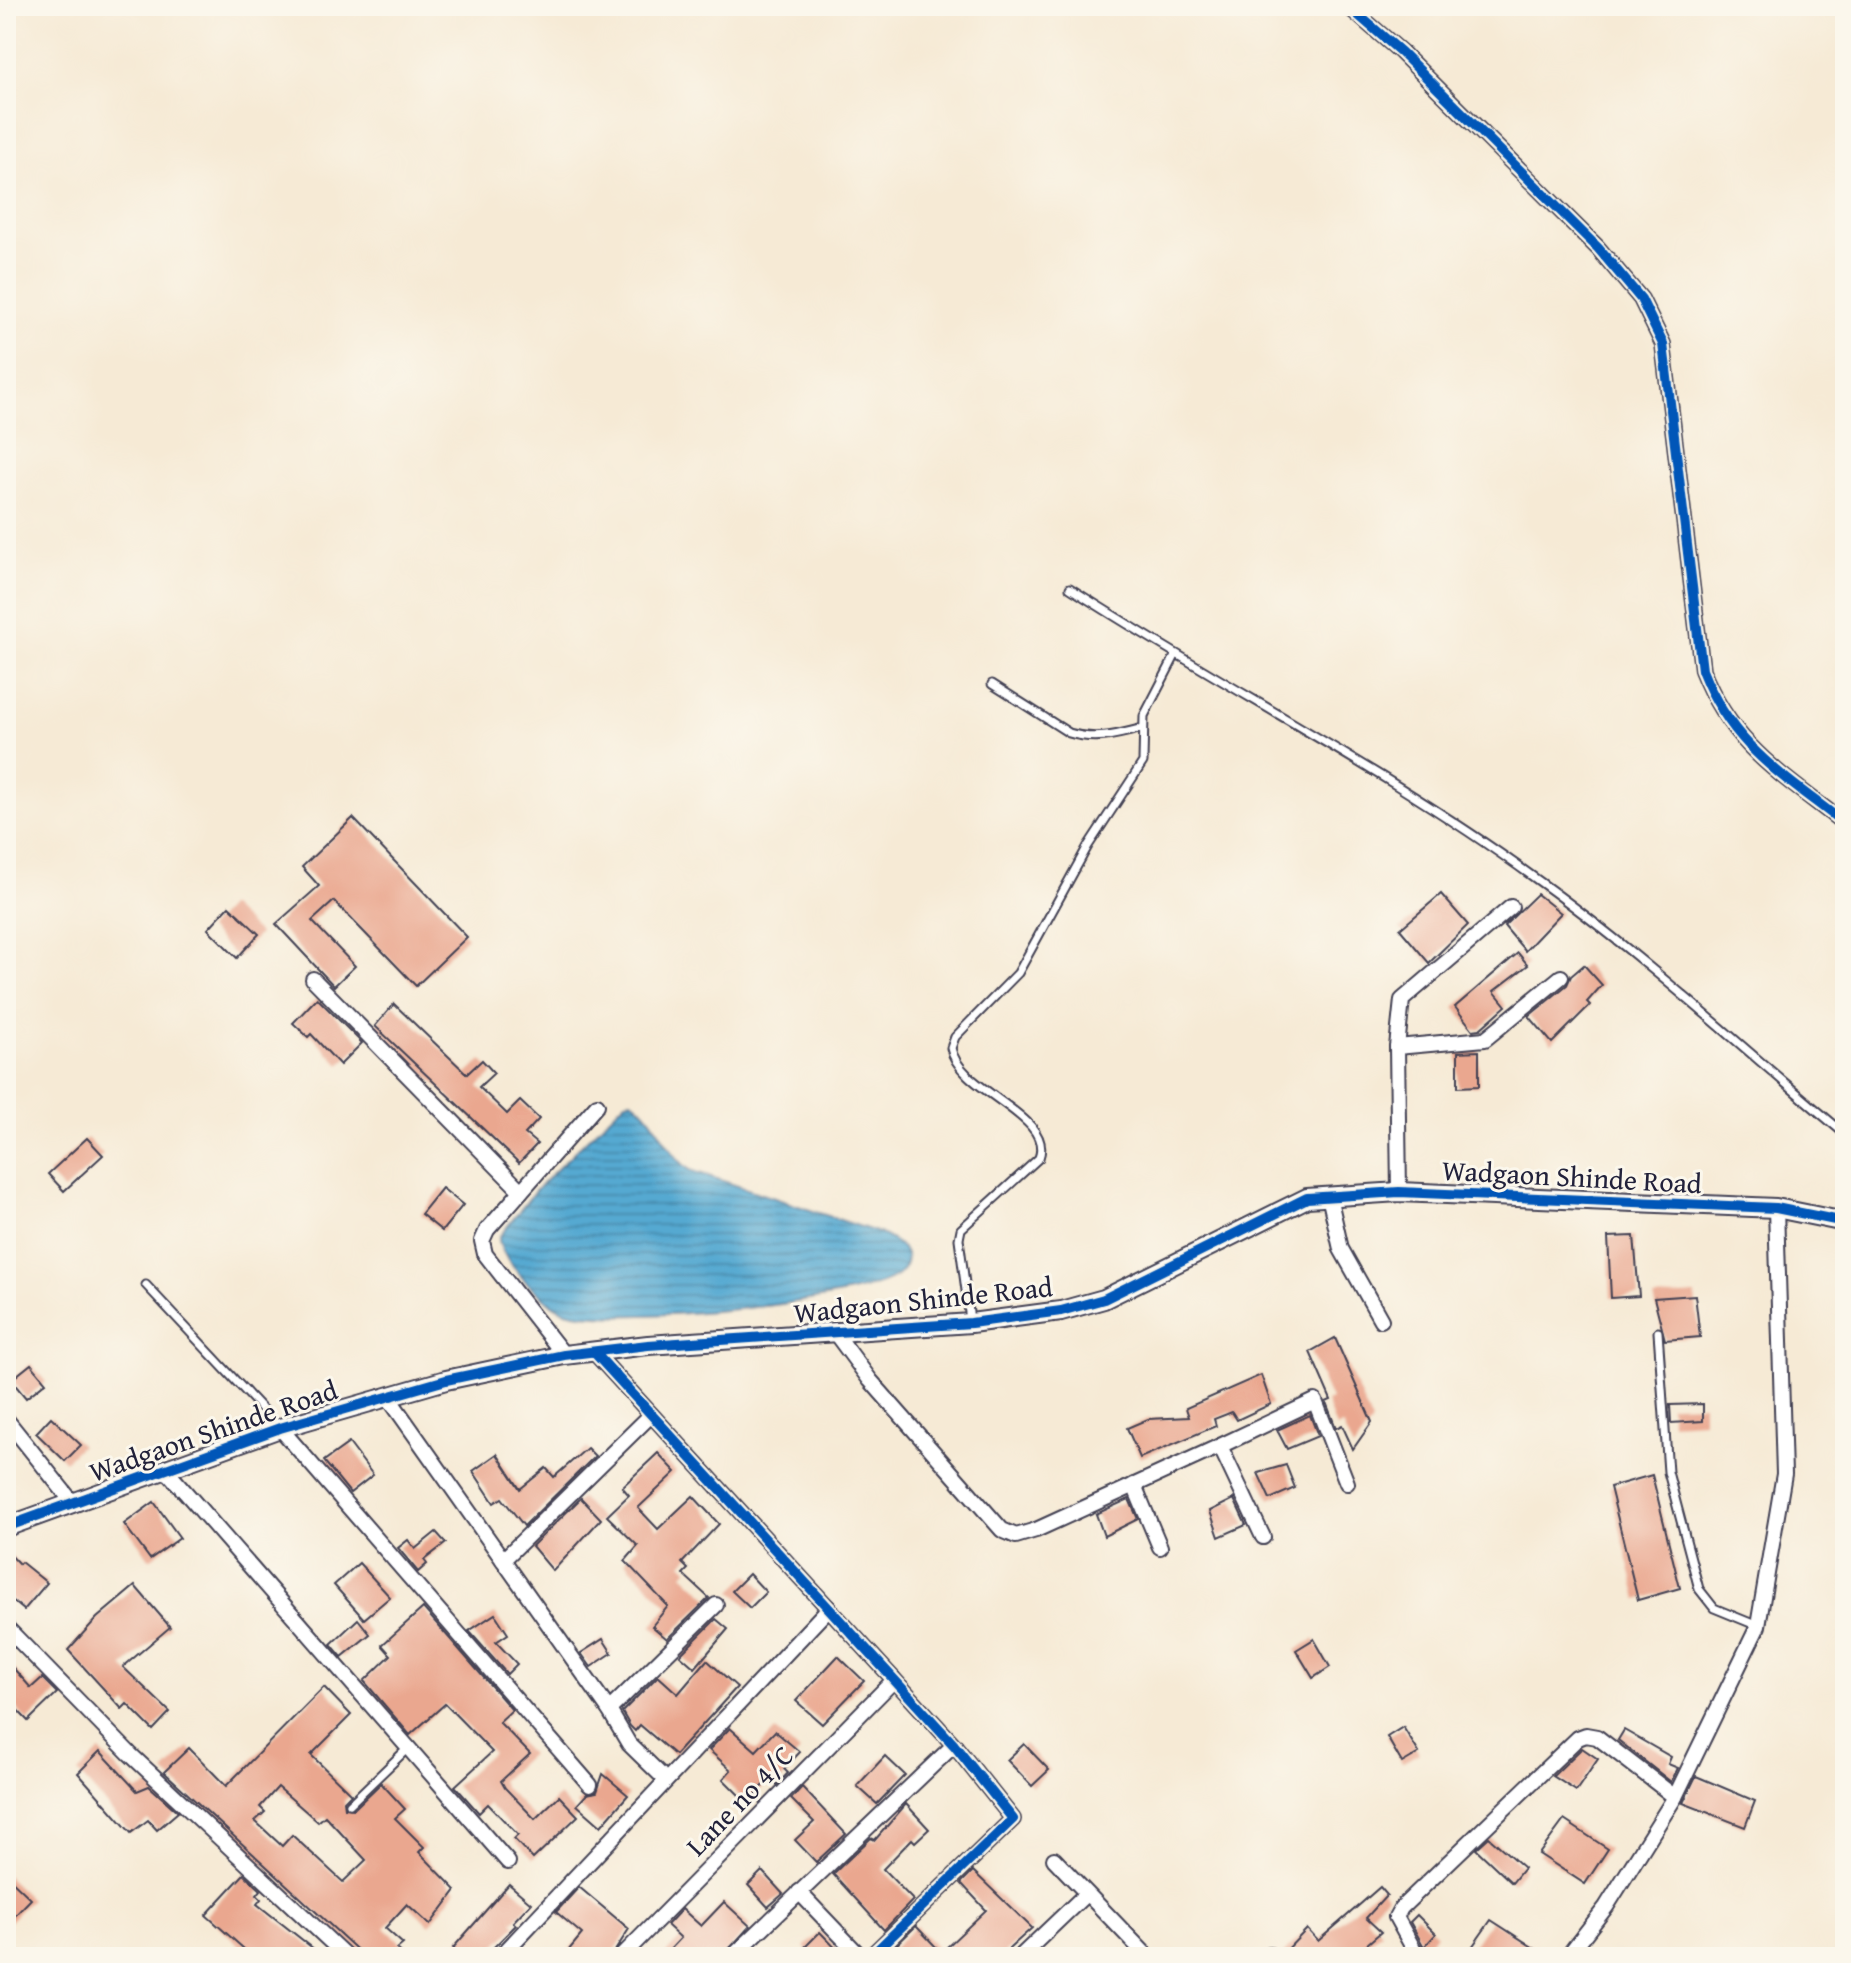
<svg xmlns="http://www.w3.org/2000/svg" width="1851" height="1963" font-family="'Gentium Book Plus',serif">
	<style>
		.water { fill: url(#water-rules); stroke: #3c6686; stroke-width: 2 }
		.building { fill: #eaa78f; fill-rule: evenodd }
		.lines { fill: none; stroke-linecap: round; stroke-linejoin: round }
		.service-casing { stroke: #424052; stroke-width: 11 }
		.minor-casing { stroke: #424052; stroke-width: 18 }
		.tertiary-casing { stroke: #424052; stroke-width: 22 }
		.service { stroke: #fff; stroke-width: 7 }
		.minor { stroke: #fff; stroke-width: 14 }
		.tertiary { stroke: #fff; stroke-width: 18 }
		.cycleway-casing { stroke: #fbf7ec; stroke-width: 15 }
		.cycleway { stroke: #0057b8; stroke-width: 10 }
		.labels { text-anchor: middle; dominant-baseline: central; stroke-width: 6; stroke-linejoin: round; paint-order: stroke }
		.street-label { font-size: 28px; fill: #22223b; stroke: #fbf7ec }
	</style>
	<defs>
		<pattern id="water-rules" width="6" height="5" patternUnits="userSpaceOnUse" patternTransform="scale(2)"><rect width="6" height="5" fill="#55a9d1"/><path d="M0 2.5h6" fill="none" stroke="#4689ab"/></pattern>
	</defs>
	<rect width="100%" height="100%" fill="#fbf7ec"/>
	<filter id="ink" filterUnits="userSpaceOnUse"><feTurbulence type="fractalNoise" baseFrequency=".0125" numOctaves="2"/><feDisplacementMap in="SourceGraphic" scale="16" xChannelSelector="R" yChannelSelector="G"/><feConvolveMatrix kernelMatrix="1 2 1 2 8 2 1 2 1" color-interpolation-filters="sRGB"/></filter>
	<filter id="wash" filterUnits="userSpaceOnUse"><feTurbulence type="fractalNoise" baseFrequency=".006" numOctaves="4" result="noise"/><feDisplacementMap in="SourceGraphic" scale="32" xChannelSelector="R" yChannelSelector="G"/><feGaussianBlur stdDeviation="1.8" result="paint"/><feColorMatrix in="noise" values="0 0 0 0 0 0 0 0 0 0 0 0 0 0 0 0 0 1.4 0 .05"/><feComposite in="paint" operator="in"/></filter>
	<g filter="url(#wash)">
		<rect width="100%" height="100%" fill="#f6ead5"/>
		<path class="water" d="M 632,1100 C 658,1118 665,1152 690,1170 L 879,1233 C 895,1241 917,1252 901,1272 C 875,1304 608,1325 566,1311 C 545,1305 498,1258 499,1237 L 536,1190 L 626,1101 Z"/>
		<g id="blocks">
			<g class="building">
				<path d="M 353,818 L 467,937 L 416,986 L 334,901 L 312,921 L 355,966 L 334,986 L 276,924 L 319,886 L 302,867 Z"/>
				<path d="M 1441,894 L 1468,925 L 1429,963 L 1400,929 Z"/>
				<path d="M 1537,894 L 1561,913 L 1525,951 L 1504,926 Z"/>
				<path d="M 229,906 L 259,934 L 237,958 L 208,929 Z"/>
				<path d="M 1518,953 L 1528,965 L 1494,991 L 1506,1006 L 1480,1029 L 1473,1030 L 1455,1007 Z"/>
				<path d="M 1584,965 L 1602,985 L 1587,1002 L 1590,1005 L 1552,1043 L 1529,1016 L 1567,985 L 1571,976 Z"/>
				<path d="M 317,998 L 362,1043 L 340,1065 L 311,1034 L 308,1037 L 293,1023 Z"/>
				<path d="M 394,1004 L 467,1074 L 482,1060 L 494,1073 L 479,1087 L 507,1114 L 520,1101 L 539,1119 L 525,1134 L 537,1144 L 519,1163 L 375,1026 Z"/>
				<path d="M 1479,1051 L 1479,1086 L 1458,1087 L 1458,1052 Z"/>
				<path d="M 87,1138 L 103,1155 L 64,1191 L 48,1174 Z"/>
				<path d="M 442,1188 L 463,1205 L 442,1231 L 421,1214 Z"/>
				<path d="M 1634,1236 L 1639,1296 L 1611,1298 L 1608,1237 Z"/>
				<path d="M 1695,1295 L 1700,1337 L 1665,1340 L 1654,1298 Z"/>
				<path d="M 1335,1338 L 1372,1422 L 1353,1449 L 1342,1425 L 1336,1428 L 1326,1402 L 1331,1400 L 1310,1352 Z"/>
				<path d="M 31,1364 L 46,1382 L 26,1398 L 11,1380 Z"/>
				<path d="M 1261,1375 L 1271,1404 L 1237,1420 L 1232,1412 L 1214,1419 L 1216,1426 L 1140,1458 L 1127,1428 L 1148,1419 L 1189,1417 L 1186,1408 Z"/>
				<path d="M 1703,1404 L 1703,1421 L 1671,1423 L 1670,1405 Z"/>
				<path d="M 1310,1415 L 1318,1436 L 1287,1449 L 1277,1430 Z"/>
				<path d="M 51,1417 L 81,1445 L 65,1461 L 36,1433 Z"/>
				<path d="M 349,1443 L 373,1475 L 350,1493 L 324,1461 Z"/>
				<path d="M 587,1448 L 595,1456 L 524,1526 L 502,1498 L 494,1503 L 473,1471 L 497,1454 L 520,1489 L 546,1468 L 554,1477 Z"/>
				<path d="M 658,1453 L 676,1472 L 638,1508 L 658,1529 L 693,1496 L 719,1524 L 682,1563 L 688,1569 L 683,1574 L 709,1598 L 667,1639 L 652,1626 L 668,1606 L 625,1561 L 638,1546 L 607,1516 L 629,1495 L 622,1487 Z"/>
				<path d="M 1286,1465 L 1295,1488 L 1270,1499 L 1258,1473 Z"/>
				<path d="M 1652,1475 L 1680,1588 L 1638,1600 L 1610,1487 Z"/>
				<path d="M 581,1498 L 601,1519 L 553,1571 L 532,1546 Z"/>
				<path d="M 1129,1499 L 1138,1519 L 1104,1536 L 1096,1514 Z"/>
				<path d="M 1234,1499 L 1246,1525 L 1219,1537 L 1210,1511 Z"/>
				<path d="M 154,1502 L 180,1538 L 150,1559 L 124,1524 Z"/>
				<path d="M 436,1532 L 446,1543 L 424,1560 L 427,1564 L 418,1572 L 398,1548 L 408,1540 L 415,1549 Z"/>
				<path d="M 6,1550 L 19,1564 L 21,1562 L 47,1583 L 24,1610 L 6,1595 Z"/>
				<path d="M 359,1563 L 390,1597 L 364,1619 L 334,1585 Z"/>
				<path d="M 749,1574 L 766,1592 L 750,1608 L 732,1591 Z"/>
				<path d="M 135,1586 L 170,1627 L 123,1667 L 170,1712 L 153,1730 L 127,1704 L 122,1709 L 68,1650 L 97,1618 Z"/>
				<path d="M 423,1608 L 512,1710 L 499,1722 L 530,1754 L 501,1781 L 505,1788 L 535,1819 L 559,1796 L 578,1816 L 533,1859 L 514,1839 L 518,1835 L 488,1804 L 479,1813 L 455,1786 L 492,1752 L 445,1704 L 410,1735 L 364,1681 L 391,1655 L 382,1645 Z"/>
				<path d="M 495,1614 L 508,1634 L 496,1642 L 517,1664 L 507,1674 L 469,1631 Z"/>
				<path d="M 358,1619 L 370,1634 L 342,1657 L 331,1644 Z"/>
				<path d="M 716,1619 L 728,1629 L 695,1668 L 680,1655 Z"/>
				<path d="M 603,1639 L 612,1653 L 591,1667 L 581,1653 Z"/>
				<path d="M 1314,1639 L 1330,1667 L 1313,1678 L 1296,1650 Z"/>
				<path d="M 838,1656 L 864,1681 L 822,1724 L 796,1701 Z"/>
				<path d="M 6,1660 L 31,1688 L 42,1678 L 57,1693 L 28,1721 L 6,1698 Z"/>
				<path d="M 707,1660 L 737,1687 L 675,1755 L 640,1725 L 635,1731 L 630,1726 L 622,1712 L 658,1676 L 678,1694 Z"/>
				<path d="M 324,1687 L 351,1715 L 311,1755 L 351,1794 L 344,1801 L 345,1808 L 354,1809 L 381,1783 L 405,1809 L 395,1818 L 424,1847 L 419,1852 L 456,1890 L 430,1925 L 407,1904 L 385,1928 L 403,1944 L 397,1949 L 406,1957 L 365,1957 L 164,1772 L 189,1748 L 226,1786 ZM 278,1787 L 318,1822 L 325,1816 L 366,1860 L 343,1882 L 292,1835 L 282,1846 L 255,1821 L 265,1812 L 260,1807 Z"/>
				<path d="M 1403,1727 L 1419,1753 L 1402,1763 L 1387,1737 Z"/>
				<path d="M 730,1728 L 756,1751 L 775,1731 L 800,1752 L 784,1769 L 788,1773 L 777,1785 L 771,1778 L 747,1803 L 723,1779 L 731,1770 L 709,1750 Z"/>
				<path d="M 1624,1730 L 1671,1757 L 1668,1764 L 1678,1768 L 1671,1782 L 1618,1740 Z"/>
				<path d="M 1024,1744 L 1049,1770 L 1032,1786 L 1007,1760 Z"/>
				<path d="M 1582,1748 L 1598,1759 L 1576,1791 L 1553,1776 Z"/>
				<path d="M 100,1751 L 137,1791 L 149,1786 L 178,1812 L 157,1830 L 148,1820 L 131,1833 L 78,1773 Z"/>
				<path d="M 885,1756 L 905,1775 L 877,1804 L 857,1786 Z"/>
				<path d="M 603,1774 L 628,1795 L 601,1826 L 577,1805 L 587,1794 L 597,1792 Z"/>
				<path d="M 1696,1776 L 1755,1801 L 1745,1827 L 1683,1803 Z"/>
				<path d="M 802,1787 L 846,1834 L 816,1862 L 795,1840 L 814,1822 L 791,1799 Z"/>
				<path d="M 906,1804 L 929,1829 L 915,1842 L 912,1839 L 883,1869 L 913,1900 L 884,1930 L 833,1874 L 871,1838 L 875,1840 Z"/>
				<path d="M 1564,1820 L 1608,1849 L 1585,1884 L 1539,1854 Z"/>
				<path d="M 1489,1837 L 1524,1868 L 1512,1883 L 1476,1849 Z"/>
				<path d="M 762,1871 L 783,1894 L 768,1907 L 748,1885 Z"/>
				<path d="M 973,1871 L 1032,1928 L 1000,1957 L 954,1957 L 946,1948 L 986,1910 L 961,1883 Z"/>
				<path d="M 244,1874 L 261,1890 L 257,1895 L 261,1899 L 257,1904 L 324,1957 L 253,1957 L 206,1915 Z"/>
				<path d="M 6,1875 L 31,1899 L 6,1925 Z"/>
				<path d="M 509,1884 L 531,1903 L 513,1922 L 516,1925 L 484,1957 L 463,1957 L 453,1948 Z"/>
				<path d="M 579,1887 L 629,1929 L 611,1957 L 563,1957 L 582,1934 L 556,1912 Z"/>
				<path d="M 1380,1887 L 1387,1895 L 1366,1918 L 1381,1932 L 1352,1957 L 1280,1957 L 1307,1929 L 1318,1941 Z"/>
				<path d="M 724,1902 L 750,1926 L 722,1957 L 663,1957 L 681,1938 L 667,1925 L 682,1909 L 701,1926 Z"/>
				<path d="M 1417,1915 L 1436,1934 L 1424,1947 L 1410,1922 Z"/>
				<path d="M 1491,1920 L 1548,1957 L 1465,1957 Z"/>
				<path d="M 916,1926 L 938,1949 L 930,1957 L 884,1957 Z"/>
				<path d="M 820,1932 L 844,1957 L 814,1957 L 805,1947 Z"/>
			</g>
		</g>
	</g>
	<g filter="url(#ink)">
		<use href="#blocks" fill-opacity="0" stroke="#424052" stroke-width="2"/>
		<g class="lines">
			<g class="service-casing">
				<g id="service">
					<path d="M 1070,588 C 1223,687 1385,769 1532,876 C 1642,954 1742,1048 1845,1134"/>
					<path d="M 992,684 L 1069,733 C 1096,741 1116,735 1143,728"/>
					<path d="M 146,1285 L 278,1426"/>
					<path d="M 970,1320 L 959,1239 L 961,1229 L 1039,1158 C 1055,1115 959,1092 951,1048 L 955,1037 L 1018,973 L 1088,846 L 1143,762 L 1144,716 L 1175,656"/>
					<path d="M 1658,1332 L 1668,1472 L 1699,1589 L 1714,1608 L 1758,1626"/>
					<path d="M 350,1804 L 408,1748"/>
				</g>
			</g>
			<g class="minor-casing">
				<g id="minor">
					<path d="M 1348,6 L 1401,52 L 1598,248 L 1641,299 L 1663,344 L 1702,670 C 1732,747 1783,775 1845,824"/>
					<path d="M 313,979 L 521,1191"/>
					<path d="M 1397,1047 L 1485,1039 L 1561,977"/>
					<path d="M 1399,1192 L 1397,1047 L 1402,1000 L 1511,907"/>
					<path d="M 1329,1196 L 1341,1249 L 1381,1320"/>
					<path d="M 836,1334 L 870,1380 L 1002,1530 L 1016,1536 L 1036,1530 L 1220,1446 L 1263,1537"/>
					<path d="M 594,1352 L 954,1745 L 1013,1819 L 870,1957"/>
					<path d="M 564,1355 L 485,1254 L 482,1241 L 487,1230 L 597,1105"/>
					<path d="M 388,1397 L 609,1710 L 629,1744 L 666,1780"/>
					<path d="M 6,1419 L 73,1503"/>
					<path d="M 280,1428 L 590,1785"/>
					<path d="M 1220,1446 L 1315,1401 L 1347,1483"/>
					<path d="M 166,1470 L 508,1862"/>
					<path d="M 1134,1485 L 1160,1547"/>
					<path d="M 503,1560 L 651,1415"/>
					<path d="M 6,1627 L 130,1754 L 347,1957"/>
					<path d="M 609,1710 L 716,1605"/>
					<path d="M 1054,1859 L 1148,1957"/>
					<path d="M 799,1892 L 861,1957"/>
					<path d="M 500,1957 L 829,1608"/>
					<path d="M 621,1957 L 894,1680"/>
					<path d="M 732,1957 L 954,1745"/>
					<path d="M 1020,1957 L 1086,1894"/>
					<path d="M 1268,1957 L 1270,1955"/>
					<path d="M 1418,1957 L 1396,1917 L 1401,1908 L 1578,1738 L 1586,1735 L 1597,1737 L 1675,1797"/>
					<path d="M 1567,1957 L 1606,1907 L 1675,1797 L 1758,1626 L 1784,1474 L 1776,1208"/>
				</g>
			</g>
			<g class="tertiary-casing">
				<path id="tertiary" d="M 6,1527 L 280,1428 L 446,1380 L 564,1355 L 648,1345 L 971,1323 L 1061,1311 L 1104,1299 L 1307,1198 L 1399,1192 L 1776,1208 L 1845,1222"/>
			</g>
			<use href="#service" class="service"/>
			<use href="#minor" class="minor"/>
			<use href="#tertiary" class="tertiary"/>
			<g class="cycleway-casing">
				<g id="cycleway">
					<path d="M 1348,6 L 1401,52 L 1598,248 L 1641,299 L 1663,344 L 1702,670 C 1732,747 1783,775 1845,824"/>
					<path d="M 594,1352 L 954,1745 L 1013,1819 L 870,1957"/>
					<path d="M 6,1527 L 280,1428 L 446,1380 L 564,1355 L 648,1345 L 971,1323 L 1061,1311 L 1104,1299 L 1307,1198 L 1399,1192 L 1776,1208 L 1845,1222"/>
				</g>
			</g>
			<use href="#cycleway" class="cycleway"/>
		</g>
	</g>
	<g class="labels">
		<g class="street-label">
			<text transform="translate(1572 1176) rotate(3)">Wadgaon Shinde Road</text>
			<text transform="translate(923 1299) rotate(-6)">Wadgaon Shinde Road</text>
			<text transform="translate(213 1430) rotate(-19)">Wadgaon Shinde Road</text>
			<text transform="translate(739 1800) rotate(-46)">Lane no 4/C</text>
		</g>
	</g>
	<rect width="1851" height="1963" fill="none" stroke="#fbf7ec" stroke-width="32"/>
</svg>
